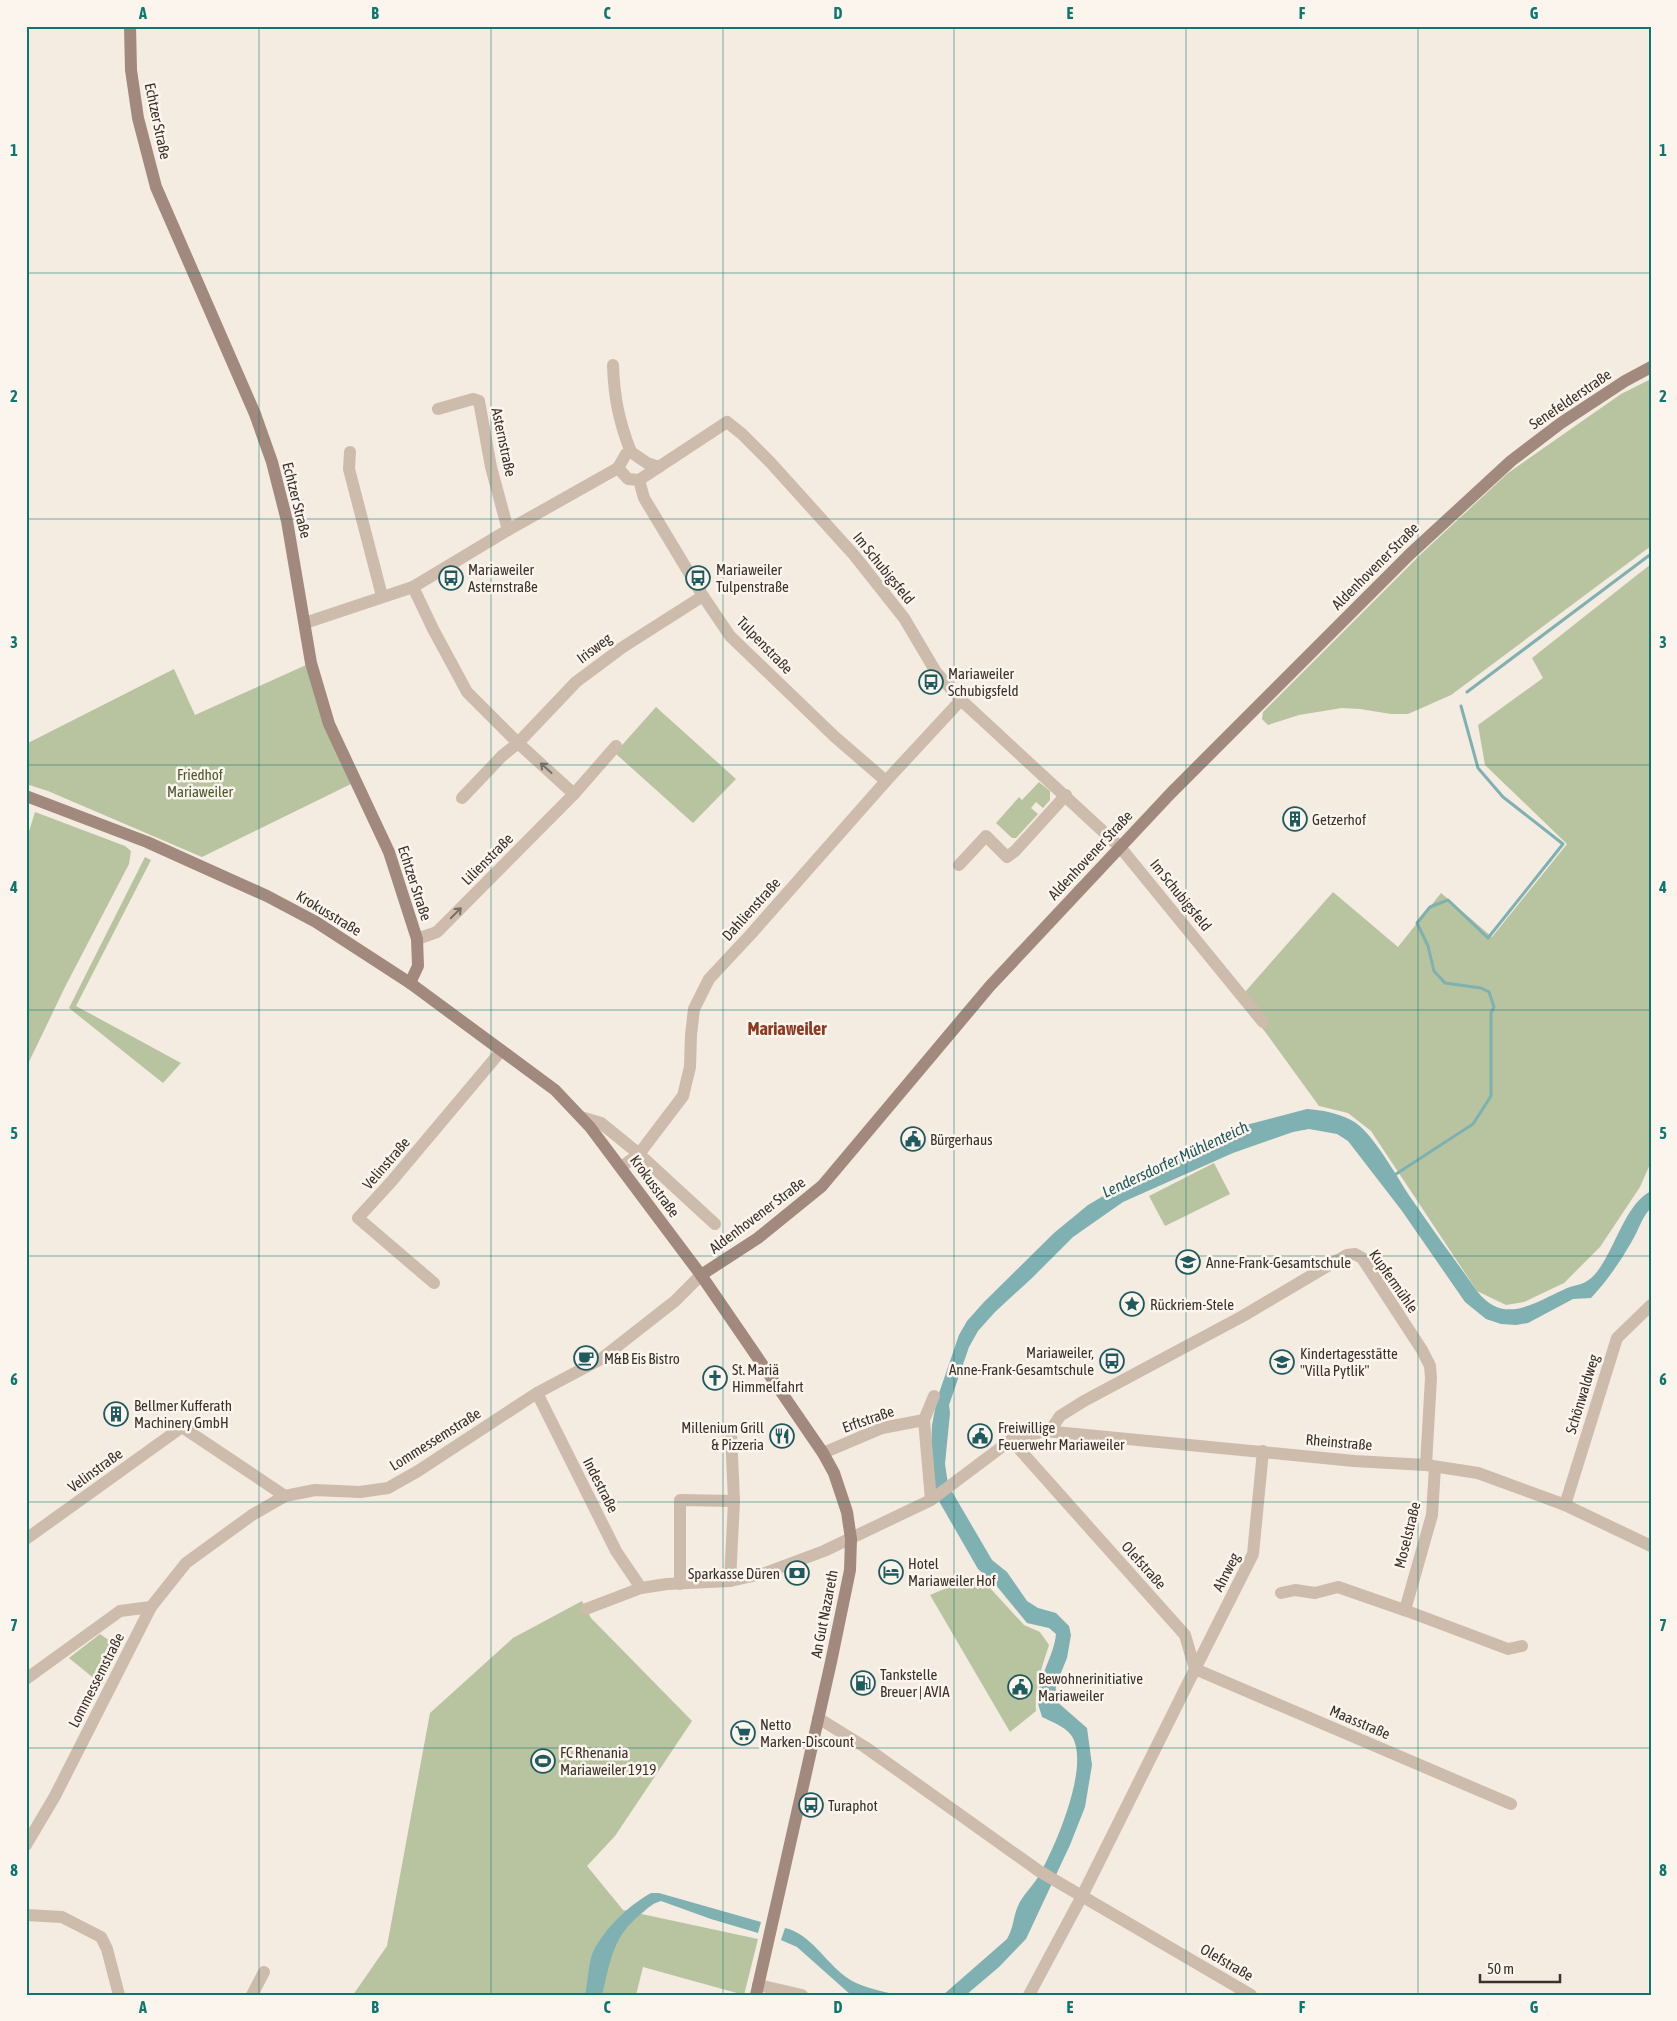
<svg xmlns="http://www.w3.org/2000/svg" width="1677" height="2021" font-family="'Asap Condensed',sans-serif">
	<style>
		.green { fill: #b8c4a0 }
		.water { fill: #7fb0b2 }
		.lines { fill: none; stroke-linecap: round; stroke-linejoin: round }
		.stream { stroke: #7fb0b2; stroke-width: 3 }
		.street { stroke: #cdbbac; stroke-width: 12 }
		.secondary { stroke: #a18a7d; stroke-width: 12 }
		.oneway { stroke: #7d6f65 }
		.grid { fill: none; stroke: #0f766e; stroke-width: 1; stroke-opacity: 0.55 }
		.labels { text-anchor: middle; dominant-baseline: central; stroke-width: 5; stroke-linejoin: round; paint-order: stroke }
		.street-label { font-size: 15px; fill: #3b302b; stroke: #fbf5ee }
		.poi-label { font-size: 15px; fill: #3b302b; stroke: #fbf5ee; text-anchor: start }
		.park-label { font-size: 15px; fill: #4a5a2e; stroke: #fbf5ee }
		.water-label { font-size: 16px; font-style: italic; fill: #1f5a5e; stroke: #fbf5ee }
		.quarter-label { font-size: 18px; font-weight: bold; fill: #8c3b22; stroke: #fbf5ee }
		.neatline { fill: none; stroke: #0f766e; stroke-width: 2 }
		.grid-label { font-size: 16px; text-anchor: middle; font-weight: bold; fill: #0f766e }
	</style>
	<rect width="100%" height="100%" fill="#f4ebe1"/>
	<g class="green">
		<path d="M 1651,379 L 1651,546 L 1451,695 L 1408,714 L 1391,714 L 1360,709 L 1342,708 L 1299,715 L 1268,725 L 1262,719 L 1263,712 L 1421,554 L 1508,473 L 1621,394 Z"/>
		<path d="M 1651,564 L 1651,1162 L 1640,1187 L 1600,1247 L 1564,1283 L 1524,1302 L 1506,1305 L 1477,1291 L 1371,1131 L 1348,1113 L 1319,1106 L 1266,1033 L 1240,1000 L 1245,992 L 1333,892 L 1398,947 L 1441,893 L 1492,937 L 1567,844 L 1485,765 L 1478,725 L 1543,678 L 1532,658 Z"/>
		<path d="M 306,665 L 351,784 L 202,857 L 48,791 L 26,784 L 26,744 L 174,669 L 195,715 Z"/>
		<path d="M 656,707 L 736,779 L 693,823 L 615,753 Z"/>
		<path d="M 1039,782 L 1050,791 L 1050,800 L 1043,808 L 1036,802 L 1031,808 L 1038,814 L 1016,838 L 1012,838 L 996,823 L 1019,797 L 1022,800 Z"/>
		<path d="M 35,812 L 125,846 L 131,851 L 129,864 L 65,987 L 26,1068 L 26,841 Z"/>
		<path d="M 145,857 L 151,860 L 76,1006 L 181,1063 L 163,1083 L 69,1008 Z"/>
		<path d="M 1214,1163 L 1230,1194 L 1165,1226 L 1149,1196 Z"/>
		<path d="M 975,1576 L 990,1588 L 1024,1625 L 1040,1632 L 1049,1645 C 1042,1667 1034,1688 1036,1711 L 1010,1732 L 930,1595 Z"/>
		<path d="M 582,1601 L 591,1618 L 692,1721 L 615,1836 L 587,1866 L 623,1910 L 758,1939 L 744,1995 L 643,1967 L 636,1995 L 353,1995 L 387,1946 L 430,1713 L 513,1638 Z"/>
		<path d="M 100,1634 L 120,1648 L 102,1685 L 69,1658 Z"/>
	</g>
	<g class="water">
		<path d="M 1307,1109 C 1322,1110 1337,1113 1351,1120 C 1373,1131 1398,1180 1413,1201 C 1434,1232 1456,1261 1477,1291 C 1503,1325 1532,1304 1563,1290 C 1577,1283 1584,1287 1596,1273 C 1615,1250 1625,1204 1651,1191 L 1651,1208 C 1641,1218 1639,1230 1632,1241 C 1620,1262 1607,1281 1591,1298 L 1573,1299 L 1528,1323 L 1516,1325 L 1501,1324 L 1486,1319 L 1465,1302 L 1402,1211 L 1348,1141 L 1337,1134 L 1309,1129 L 1293,1132 L 1233,1153 L 1123,1202 L 1073,1237 L 1032,1278 L 995,1312 L 978,1331 L 969,1347 L 949,1405 L 950,1413 L 945,1464 L 948,1484 L 954,1495 L 992,1560 L 1007,1572 L 1027,1601 L 1038,1608 L 1056,1613 L 1069,1626 L 1071,1635 L 1067,1658 L 1056,1685 L 1055,1700 L 1087,1728 L 1092,1765 L 1085,1807 L 1070,1845 L 1026,1939 L 999,1967 L 966,1995 L 943,1995 L 1007,1939 C 1014,1927 1013,1917 1018,1906 C 1022,1896 1032,1887 1038,1877 C 1054,1850 1092,1764 1071,1735 C 1064,1726 1052,1722 1042,1717 C 1041,1712 1038,1706 1038,1701 C 1037,1678 1054,1657 1056,1634 L 1049,1628 L 1027,1623 L 995,1584 L 978,1569 L 940,1503 L 930,1478 L 932,1425 L 937,1399 L 959,1335 L 967,1321 L 984,1302 L 1054,1233 L 1088,1205 L 1151,1168 L 1152,1170 L 1210,1146 L 1242,1126 Z"/>
		<path d="M 651,1893 L 659,1893 L 761,1922 L 758,1933 L 711,1919 L 661,1901 C 653,1903 648,1908 642,1913 C 612,1937 611,1960 602,1995 L 585,1995 C 588,1982 588,1964 593,1952 C 605,1928 628,1906 651,1893 Z"/>
		<path d="M 785,1928 C 811,1934 825,1962 846,1977 C 859,1987 881,1991 898,1995 L 851,1995 L 797,1947 L 781,1940 Z"/>
	</g>
	<g class="lines">
		<g class="stream">
			<path d="M 1467,692 L 1651,554"/>
			<path d="M 1393,1176 L 1473,1124 L 1491,1096 L 1491,1013 L 1494,1007 L 1489,992 L 1481,988 L 1445,983 L 1434,971 L 1428,946 L 1417,923 L 1430,907 L 1448,900 L 1488,938 L 1563,844 L 1503,797 L 1478,768 L 1461,706"/>
		</g>
		<g class="street">
			<path d="M 613,365 C 614,397 619,422 631,452"/>
			<path d="M 438,409 L 473,399 L 479,401 L 491,467 L 508,530"/>
			<path d="M 350,452 L 349,469 L 382,596"/>
			<path d="M 618,468 L 626,454 L 631,452 L 647,463 L 659,467"/>
			<path d="M 639,480 L 644,498 L 703,596 L 730,636 L 835,737 L 886,781"/>
			<path d="M 413,587 L 433,629 L 467,692 L 518,743 L 574,794"/>
			<path d="M 305,623 L 413,587 L 508,530 L 618,468 L 628,479 L 639,480 L 727,422 L 742,434 L 770,462 L 854,555 L 904,618 L 936,672 L 961,700 L 1120,847 L 1263,1022"/>
			<path d="M 462,798 L 502,756 L 518,743 L 576,682 L 623,647 L 703,596"/>
			<path d="M 959,865 L 986,836 L 1007,857 L 1015,851 L 1066,795"/>
			<path d="M 417,939 L 437,932 L 574,794 L 616,746"/>
			<path d="M 581,1117 L 601,1123 L 639,1154 L 715,1224"/>
			<path d="M 621,1167 L 639,1154 L 683,1096 L 690,1067 L 691,1035 L 694,1009 L 709,979 L 751,934 L 886,781 L 961,700"/>
			<path d="M 434,1283 L 358,1218 L 391,1182 L 501,1051"/>
			<path d="M 537,1393 L 616,1551 L 641,1588"/>
			<path d="M 1050,1431 L 1060,1416 L 1084,1401 L 1243,1316 L 1324,1268 L 1347,1255 L 1355,1254 L 1362,1258 L 1422,1350 L 1430,1366 L 1431,1378 L 1426,1465"/>
			<path d="M 1011,1440 L 1185,1635 L 1195,1669 L 1082,1896 L 1029,1995"/>
			<path d="M 1263,1451 L 1253,1554 L 1195,1669 L 1511,1804"/>
			<path d="M 823,1453 L 882,1428 L 924,1420"/>
			<path d="M 931,1500 L 924,1420 L 934,1396"/>
			<path d="M 1565,1505 L 1617,1338 L 1651,1305"/>
			<path d="M 26,1539 L 182,1427 L 285,1496"/>
			<path d="M 730,1581 L 734,1501 L 731,1432"/>
			<path d="M 680,1584 L 680,1500 L 734,1501"/>
			<path d="M 1281,1593 L 1295,1590 L 1315,1593 L 1338,1587 L 1407,1611 L 1508,1649 L 1522,1646"/>
			<path d="M 586,1609 L 641,1588 L 667,1584 L 730,1581 L 765,1573 L 824,1551 L 931,1500 L 1011,1440 L 1045,1431 L 1354,1461 L 1426,1465 L 1478,1473 L 1565,1505 L 1651,1546"/>
			<path d="M 1405,1610 L 1432,1515 L 1435,1467"/>
			<path d="M 26,1679 L 120,1611 L 151,1607"/>
			<path d="M 818,1718 L 865,1747 L 1039,1871 L 1251,1995"/>
			<path d="M 26,1845 L 55,1796 L 151,1607 L 186,1563 L 252,1515 L 285,1496 L 315,1490 L 360,1492 L 388,1488 L 418,1471 L 537,1393 L 601,1359 L 675,1301 L 701,1275"/>
			<path d="M 26,1915 L 62,1917 L 101,1937 L 107,1949 L 119,1995"/>
			<path d="M 758,1985 L 802,1995"/>
			<path d="M 252,1995 L 264,1972"/>
		</g>
		<g class="secondary">
			<path d="M 130,26 L 131,70 L 138,118 L 156,187 L 255,414 L 272,462 L 287,521 L 311,663 L 329,724 L 389,852 L 417,939 L 418,966 L 410,983"/>
			<path d="M 26,796 L 147,842 L 267,896 L 316,922 L 410,983 L 555,1090 L 590,1127 L 701,1275 L 823,1453 L 834,1473 L 847,1512 L 851,1539 L 850,1570 L 831,1662 L 756,1995"/>
			<path d="M 701,1275 L 758,1238 L 822,1186 L 990,986 L 1171,793 L 1410,554 L 1511,461 L 1561,423 L 1625,381 L 1651,367"/>
		</g>
	</g>
	<defs><path id="oneway-shaft" d="M-6 0H5M1.5-3L5.5 0L1.5 3" fill="none" stroke-width="1.6" stroke-linecap="round" stroke-linejoin="round" transform="scale(1.25)"/></defs>
	<g class="oneway">
		<use href="#oneway-shaft" transform="translate(546 768) rotate(-138)"/>
		<use href="#oneway-shaft" transform="translate(456 913) rotate(-45)"/>
	</g>
	<path class="grid" d="M 259,26 L 259,1995M 491,26 L 491,1995M 723,26 L 723,1995M 954,26 L 954,1995M 1186,26 L 1186,1995M 1418,26 L 1418,1995M 26,273 L 1651,273M 26,519 L 1651,519M 26,765 L 1651,765M 26,1010 L 1651,1010M 26,1256 L 1651,1256M 26,1502 L 1651,1502M 26,1748 L 1651,1748"/>
	<defs>
		<g id="bus-ring" transform="scale(1.25)"><circle r="9.5" fill="#fbf5ee" stroke="#1f5a5e" stroke-width="1.5"/><path d="M-5-6H5V4H4V6H2V4H-2V6H-4V4H-5ZM-3.5-4V0h7V-4ZM-3.5 1.2v1.5H-2V1.2ZM2 1.2v1.5H3.5V1.2Z" fill="#1f5a5e"/></g>
		<g id="building-ring" transform="scale(1.25)"><circle r="9.5" fill="#fbf5ee" stroke="#1f5a5e" stroke-width="1.5"/><path d="M-4-6H4V6H1V3H-1V6H-4ZM-2.5-4.3h1.7v1.8h-1.7ZM.8-4.3h1.7v1.8H.8ZM-2.5-1h1.7V.8h-1.7ZM.8-1h1.7V.8H.8Z" fill="#1f5a5e"/></g>
		<g id="civic-ring" transform="scale(1.25)"><circle r="9.5" fill="#fbf5ee" stroke="#1f5a5e" stroke-width="1.5"/><path d="M-.6-6.5H3V-4.5H.6V-3L4-1V1h2V6H-6V1h2V-1L-.6-3ZM-1.2 2.5V6h2.4V2.5Z" fill="#1f5a5e"/></g>
		<g id="school-ring" transform="scale(1.25)"><circle r="9.5" fill="#fbf5ee" stroke="#1f5a5e" stroke-width="1.5"/><path d="M0-5L7-2L0 1L-7-2ZM-4 1L0 2.5L4 1V4Q0 6-4 4Z" fill="#1f5a5e"/></g>
		<g id="sight-ring" transform="scale(1.25)"><circle r="9.5" fill="#fbf5ee" stroke="#1f5a5e" stroke-width="1.5"/><path d="M0-6L1.8-2.2L6-1.7L2.9 1.2L3.7 5.4L0 3.3L-3.7 5.4L-2.9 1.2L-6-1.7L-1.8-2.2Z" fill="#1f5a5e"/></g>
		<g id="cafe-ring" transform="scale(1.25)"><circle r="9.5" fill="#fbf5ee" stroke="#1f5a5e" stroke-width="1.5"/><path d="M-5.5-4.5H6V0H3Q3 3.5 0 3.5H-2.5Q-5.5 3.5-5.5 0ZM3-3.2v2h1.7v-2ZM-6 4.5H4V6H-6Z" fill="#1f5a5e"/></g>
		<g id="church-ring" transform="scale(1.25)"><circle r="9.5" fill="#fbf5ee" stroke="#1f5a5e" stroke-width="1.5"/><path d="M-1.2-6h2.4v3.5h3.3v2.4h-3.3V6h-2.4V-.1h-3.3v-2.4h3.3Z" fill="#1f5a5e"/></g>
		<g id="restaurant-ring" transform="scale(1.25)"><circle r="9.5" fill="#fbf5ee" stroke="#1f5a5e" stroke-width="1.5"/><path d="M-5-6h1v4h1v-4h1v4h1v-4h1v5L-1.5 .5V6h-2V.5L-5-1ZM5-6V6H3V1.5H1.5Q1.5-4 5-6Z" fill="#1f5a5e"/></g>
		<g id="hotel-ring" transform="scale(1.25)"><circle r="9.5" fill="#fbf5ee" stroke="#1f5a5e" stroke-width="1.5"/><path d="M-6-4.5h1.5V1H6V5H4.5V3h-9V5H-6ZM-4 0a1.8 1.8 0 1 1 3.6 0ZM.5 0V-2.5h3Q6-2.5 6 0Z" fill="#1f5a5e"/></g>
		<g id="bank-ring" transform="scale(1.25)"><circle r="9.5" fill="#fbf5ee" stroke="#1f5a5e" stroke-width="1.5"/><path d="M-6-4H6V4H-6ZM0-2.3a2.3 2.3 0 1 0 0 4.6a2.3 2.3 0 1 0 0-4.6Z" fill="#1f5a5e"/></g>
		<g id="fuel-ring" transform="scale(1.25)"><circle r="9.5" fill="#fbf5ee" stroke="#1f5a5e" stroke-width="1.5"/><path d="M-5.5-6h7V0h2V4h1.3V-2.5L3-4.5l.8-.8L6-3V5H2.5V1h-1V6h-7ZM-4.2-4.7v3.2H.2V-4.7Z" fill="#1f5a5e"/></g>
		<g id="supermarket-ring" transform="scale(1.25)"><circle r="9.5" fill="#fbf5ee" stroke="#1f5a5e" stroke-width="1.5"/><path d="M-6-5.5h2.5l.6 2H6L4.5 2H-2.5L-4.4-4H-6ZM-1.5 3.2a1.3 1.3 0 1 0 .1 0ZM3 3.2a1.3 1.3 0 1 0 .1 0Z" fill="#1f5a5e"/></g>
		<g id="stadium-ring" transform="scale(1.25)"><circle r="9.5" fill="#fbf5ee" stroke="#1f5a5e" stroke-width="1.5"/><path d="M0-5a6.5 5 0 1 0 0 10a6.5 5 0 1 0 0-10ZM-3.5-1.8h7v3.6h-7Z" fill="#1f5a5e"/></g>
	</defs>
	<g fill-rule="evenodd">
		<use href="#bus-ring" x="451" y="578"/>
		<use href="#bus-ring" x="698" y="578"/>
		<use href="#bus-ring" x="931" y="682"/>
		<use href="#building-ring" x="1295" y="819"/>
		<use href="#civic-ring" x="913" y="1139"/>
		<use href="#school-ring" x="1188" y="1262"/>
		<use href="#sight-ring" x="1132" y="1304"/>
		<use href="#cafe-ring" x="586" y="1358"/>
		<use href="#bus-ring" x="1112" y="1361"/>
		<use href="#school-ring" x="1282" y="1362"/>
		<use href="#church-ring" x="715" y="1378"/>
		<use href="#building-ring" x="116" y="1414"/>
		<use href="#restaurant-ring" x="782" y="1436"/>
		<use href="#civic-ring" x="980" y="1436"/>
		<use href="#hotel-ring" x="891" y="1572"/>
		<use href="#bank-ring" x="797" y="1573"/>
		<use href="#fuel-ring" x="863" y="1683"/>
		<use href="#civic-ring" x="1020" y="1687"/>
		<use href="#supermarket-ring" x="743" y="1733"/>
		<use href="#stadium-ring" x="543" y="1761"/>
		<use href="#bus-ring" x="811" y="1805"/>
	</g>
	<g class="labels">
		<g class="street-label">
			<text transform="translate(158 121) rotate(78)">Echtzer Straße</text>
			<text transform="translate(1570 399) rotate(-34)">Senefelderstraße</text>
			<text transform="translate(504 442) rotate(78)">Asternstraße</text>
			<text transform="translate(297 500) rotate(76)">Echtzer Straße</text>
			<text transform="translate(1375 566) rotate(-45)">Aldenhovener Straße</text>
			<text transform="translate(884 568) rotate(51)">Im Schubigsfeld</text>
			<text transform="translate(765 645) rotate(46)">Tulpenstraße</text>
			<text transform="translate(594 648) rotate(-37)">Irisweg</text>
			<text transform="translate(1090 855) rotate(-47)">Aldenhovener Straße</text>
			<text transform="translate(487 859) rotate(-45)">Lilienstraße</text>
			<text transform="translate(415 883) rotate(72)">Echtzer Straße</text>
			<text transform="translate(1181 895) rotate(51)">Im Schubigsfeld</text>
			<text transform="translate(751 909) rotate(-48)">Dahlienstraße</text>
			<text transform="translate(329 913) rotate(31)">Krokusstraße</text>
			<text transform="translate(386 1163) rotate(-49)">Velinstraße</text>
			<text transform="translate(655 1186) rotate(54)">Krokusstraße</text>
			<text transform="translate(757 1215) rotate(-37)">Aldenhovener Straße</text>
			<text transform="translate(1394 1281) rotate(55)">Kupfermühle</text>
			<text transform="translate(1582 1394) rotate(-73)">Schönwaldweg</text>
			<text transform="translate(868 1419) rotate(-19)">Erftstraße</text>
			<text transform="translate(435 1439) rotate(-32)">Lommessemstraße</text>
			<text transform="translate(1339 1442) rotate(5)">Rheinstraße</text>
			<text transform="translate(95 1470) rotate(-36)">Velinstraße</text>
			<text transform="translate(601 1485) rotate(63)">Indestraße</text>
			<text transform="translate(1407 1535) rotate(-76)">Moselstraße</text>
			<text transform="translate(1144 1565) rotate(48)">Olefstraße</text>
			<text transform="translate(1226 1572) rotate(-63)">Ahrweg</text>
			<text transform="translate(824 1614) rotate(-79)">An Gut Nazareth</text>
			<text transform="translate(96 1680) rotate(-63)">Lommessemstraße</text>
			<text transform="translate(1360 1722) rotate(23)">Maasstraße</text>
			<text transform="translate(1227 1962) rotate(30)">Olefstraße</text>
		</g>
		<g class="poi-label">
			<text x="468" y="569">Mariaweiler<tspan x="468" dy="17">Asternstraße</tspan></text>
			<text x="716" y="569">Mariaweiler<tspan x="716" dy="17">Tulpenstraße</tspan></text>
			<text x="948" y="673">Mariaweiler<tspan x="948" dy="17">Schubigsfeld</tspan></text>
			<text x="1312" y="819">Getzerhof</text>
			<text x="930" y="1139">Bürgerhaus</text>
			<text x="1206" y="1262">Anne-Frank-Gesamtschule</text>
			<text x="1150" y="1304">Rückriem-Stele</text>
			<text x="1094" y="1352" text-anchor="end">Mariaweiler,<tspan x="1094" dy="17">Anne-Frank-Gesamtschule</tspan></text>
			<text x="1300" y="1353">Kindertagesstätte<tspan x="1300" dy="17">"Villa Pytlik"</tspan></text>
			<text x="604" y="1358">M&amp;B Eis Bistro</text>
			<text x="732" y="1369">St. Mariä<tspan x="732" dy="17">Himmelfahrt</tspan></text>
			<text x="134" y="1405">Bellmer Kufferath<tspan x="134" dy="17">Machinery GmbH</tspan></text>
			<text x="764" y="1427" text-anchor="end">Millenium Grill<tspan x="764" dy="17">&amp; Pizzeria</tspan></text>
			<text x="998" y="1427">Freiwillige<tspan x="998" dy="17">Feuerwehr Mariaweiler</tspan></text>
			<text x="908" y="1563">Hotel<tspan x="908" dy="17">Mariaweiler Hof</tspan></text>
			<text x="780" y="1573" text-anchor="end">Sparkasse Düren</text>
			<text x="880" y="1674">Tankstelle<tspan x="880" dy="17">Breuer | AVIA</tspan></text>
			<text x="1038" y="1678">Bewohnerinitiative<tspan x="1038" dy="17">Mariaweiler</tspan></text>
			<text x="760" y="1724">Netto<tspan x="760" dy="17">Marken-Discount</tspan></text>
			<text x="560" y="1752">FC Rhenania<tspan x="560" dy="17">Mariaweiler 1919</tspan></text>
			<text x="828" y="1805">Turaphot</text>
		</g>
		<g class="park-label">
			<text x="200" y="774">Friedhof<tspan x="200" dy="17">Mariaweiler</tspan></text>
		</g>
		<g class="water-label">
			<text transform="translate(1175 1159) rotate(-25)">Lendersdorfer Mühlenteich</text>
		</g>
		<g class="quarter-label">
			<text x="787" y="1028">Mariaweiler</text>
		</g>
	</g>
	<rect width="1677" height="2021" fill="none" stroke="#fbf5ee" stroke-width="55"/>
	<path d="M1480 1974v8h80v-8" fill="none" stroke="#3b302b" stroke-width="2.5"/>
	<text x="1487" y="1974" font-size="15" fill="#3b302b" stroke="#fbf5ee" stroke-width="4" paint-order="stroke">50 m</text>
	<rect x="28" y="28" width="1622" height="1966" class="neatline"/>
	<g class="grid-label">
		<text x="143" y="19">A</text>
		<text x="375" y="19">B</text>
		<text x="607" y="19">C</text>
		<text x="838" y="19">D</text>
		<text x="1070" y="19">E</text>
		<text x="1302" y="19">F</text>
		<text x="1534" y="19">G</text>
		<text x="14" y="156">1</text>
		<text x="1663" y="156">1</text>
		<text x="14" y="402">2</text>
		<text x="1663" y="402">2</text>
		<text x="14" y="648">3</text>
		<text x="1663" y="648">3</text>
		<text x="14" y="893">4</text>
		<text x="1663" y="893">4</text>
		<text x="14" y="1139">5</text>
		<text x="1663" y="1139">5</text>
		<text x="14" y="1385">6</text>
		<text x="1663" y="1385">6</text>
		<text x="14" y="1631">7</text>
		<text x="1663" y="1631">7</text>
		<text x="14" y="1876">8</text>
		<text x="1663" y="1876">8</text>
		<text x="143" y="2013">A</text>
		<text x="375" y="2013">B</text>
		<text x="607" y="2013">C</text>
		<text x="838" y="2013">D</text>
		<text x="1070" y="2013">E</text>
		<text x="1302" y="2013">F</text>
		<text x="1534" y="2013">G</text>
	</g>
</svg>
